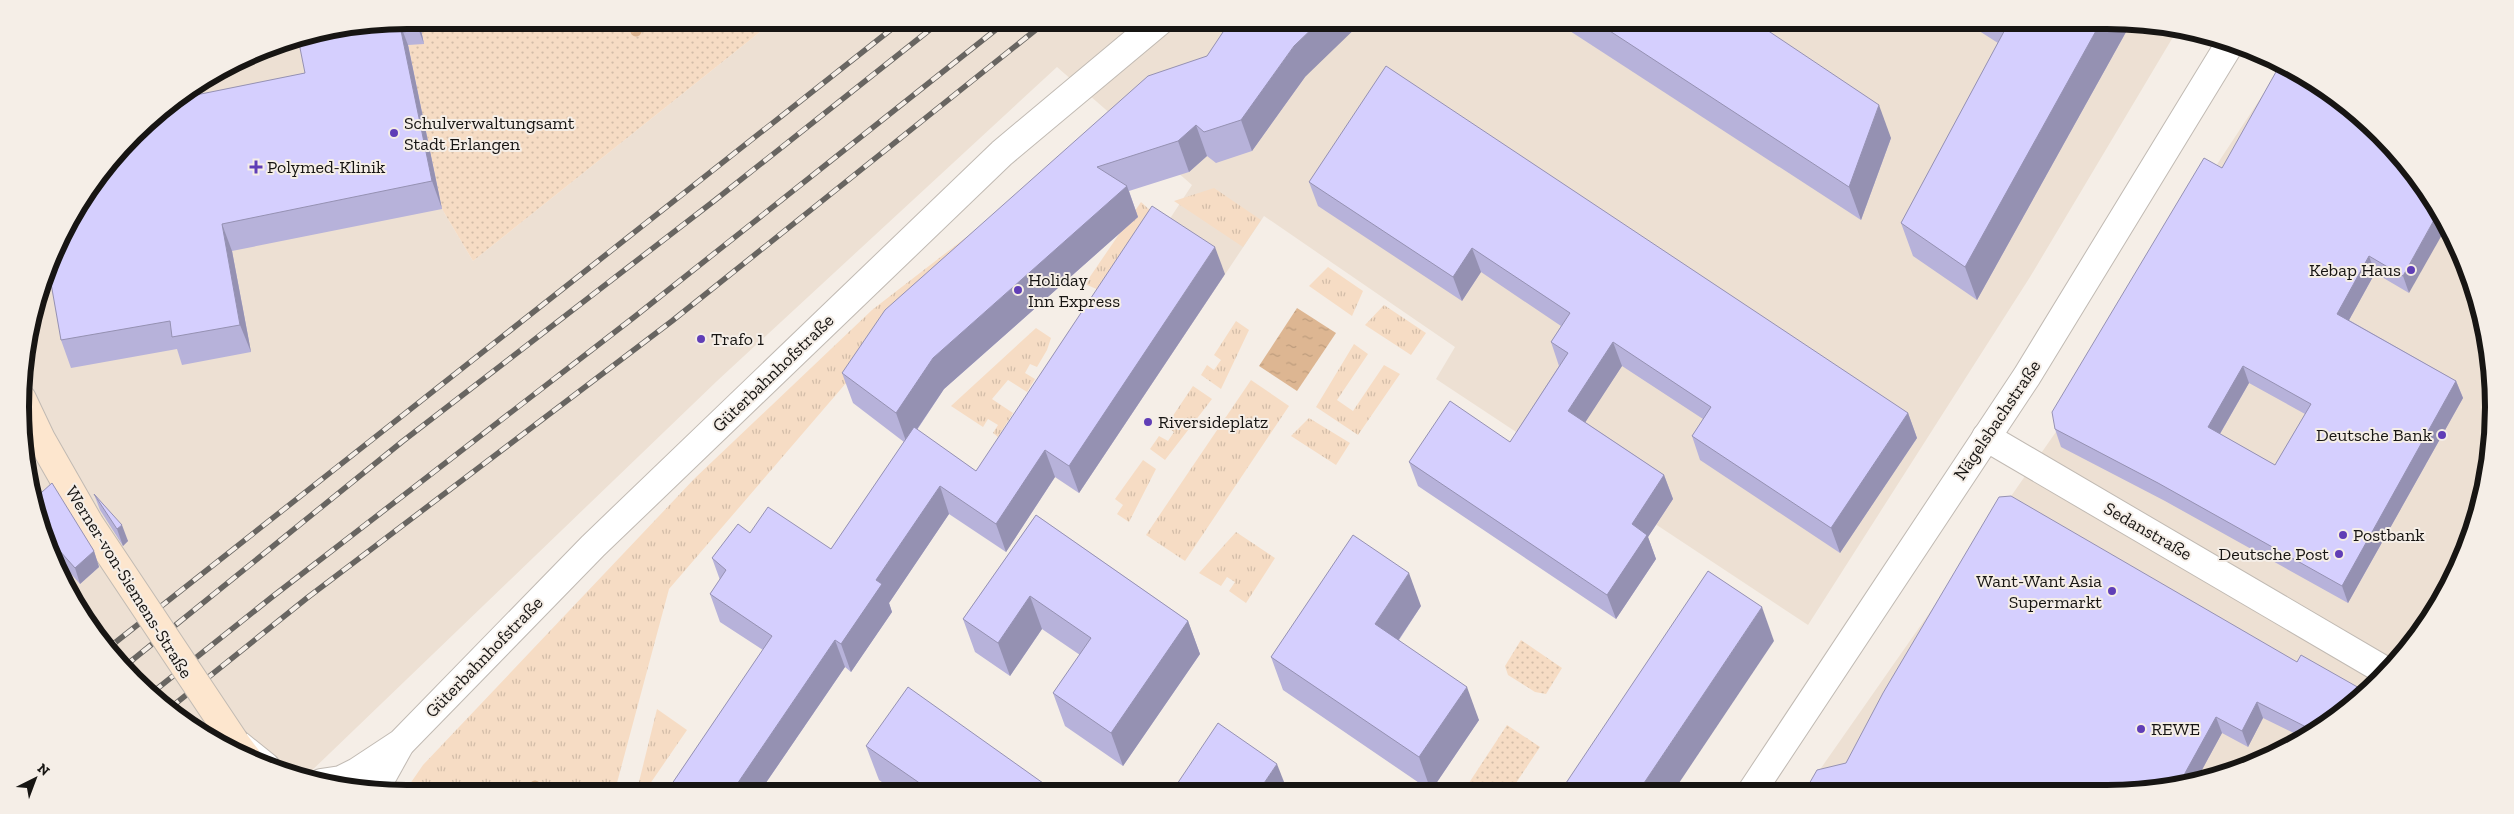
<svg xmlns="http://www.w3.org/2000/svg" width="2514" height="814" font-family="'Zilla Slab',serif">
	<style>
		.built { fill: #ede0d3 }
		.grass { fill: url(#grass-tufts) }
		.park { fill: url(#park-dots) }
		.water { fill: url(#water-ripples) }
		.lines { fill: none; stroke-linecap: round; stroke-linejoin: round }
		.stream { stroke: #ddb692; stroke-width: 11 }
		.minor-casing { stroke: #c1bab3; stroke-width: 30 }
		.tertiary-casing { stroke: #c1bab3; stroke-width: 30 }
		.secondary-casing { stroke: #c1bab3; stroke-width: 30 }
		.minor { stroke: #fff; stroke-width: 28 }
		.tertiary { stroke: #fff; stroke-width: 28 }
		.secondary { stroke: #fde6ce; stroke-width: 28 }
		.rail-casing { stroke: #686561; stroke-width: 5.5 }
		.rail { stroke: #f5eee7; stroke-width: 4; stroke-dasharray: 11; stroke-linecap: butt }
		.secondary-bridge-casing { stroke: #c1bab3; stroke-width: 30; stroke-linecap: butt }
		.secondary-bridge { stroke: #fde6ce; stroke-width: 28 }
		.wall { fill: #b7b2da; fill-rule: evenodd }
		.shaded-wall { fill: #9591b2 }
		.building { fill: #d5cffe; stroke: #9591b2; fill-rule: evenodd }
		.poi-dot { fill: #603eb6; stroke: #f5eee7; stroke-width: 2 }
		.labels { text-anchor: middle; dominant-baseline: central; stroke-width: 4; stroke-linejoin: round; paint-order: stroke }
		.poi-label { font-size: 18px; fill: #171513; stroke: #f5eee7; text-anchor: start }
		.street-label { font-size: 18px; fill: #171513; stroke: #f5eee7 }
		.rim { fill: none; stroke: #171513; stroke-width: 6 }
	</style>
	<defs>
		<pattern id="grass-tufts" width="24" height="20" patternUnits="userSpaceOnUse" patternTransform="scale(1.25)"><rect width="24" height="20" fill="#f6dcc4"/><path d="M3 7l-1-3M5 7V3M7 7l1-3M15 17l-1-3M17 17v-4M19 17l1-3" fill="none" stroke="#d2bca8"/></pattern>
		<pattern id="park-dots" width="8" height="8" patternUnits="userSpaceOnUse" patternTransform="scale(1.25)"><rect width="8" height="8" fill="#f6dcc4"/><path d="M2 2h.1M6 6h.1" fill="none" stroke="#d2bca8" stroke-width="1.8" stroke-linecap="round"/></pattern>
		<pattern id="water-ripples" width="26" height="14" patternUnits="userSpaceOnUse" patternTransform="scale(1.25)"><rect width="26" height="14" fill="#ddb692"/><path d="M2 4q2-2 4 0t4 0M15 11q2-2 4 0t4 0" fill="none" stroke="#bd9c7d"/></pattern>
	</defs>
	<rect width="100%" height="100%" fill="#f5eee7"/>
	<g class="built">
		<path d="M 407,20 L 419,20 L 424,44 L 408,45 L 442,209 L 473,261 L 775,20 L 2107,20 L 2179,27 L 2030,277 L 1808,625 L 1436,379 L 1455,347 L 1264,216 L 1079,493 L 1017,452 L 1192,185 L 1057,67 L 717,381 L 304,778 L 259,765 L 192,729 L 100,642 L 60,578 L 33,507 L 21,433 L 23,357 L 60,236 L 152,116 L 259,49 L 332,27 Z"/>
		<path d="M 2283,64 L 2429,192 L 2465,259 L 2487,332 L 2494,407 L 2487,483 L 2442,600 L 2380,681 L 2278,754 L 2158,791 L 1805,791 L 2058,429 L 2210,175 Z"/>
	</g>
	<g class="grass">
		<path d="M 1214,188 L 1261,220 L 1243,247 L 1174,201 Z"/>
		<path d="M 1141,202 L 1153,213 L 1101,291 L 1085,284 Z"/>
		<path d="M 982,225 L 669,589 L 614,794 L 403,794 L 423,765 L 695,478 L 872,310 Z"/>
		<path d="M 1328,267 L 1363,291 L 1352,316 L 1309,286 Z"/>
		<path d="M 1384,305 L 1426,333 L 1411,355 L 1365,325 Z"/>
		<path d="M 1236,321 L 1249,330 L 1221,389 L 1201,375 L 1207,365 L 1214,370 L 1221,360 L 1214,355 Z"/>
		<path d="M 1036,328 L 1051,338 L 1047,350 L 1037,367 L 1030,364 L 1025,373 L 1035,379 L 1027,392 L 1008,380 L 992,399 L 1013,413 L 998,437 L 993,433 L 998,425 L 988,419 L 983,427 L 951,406 Z"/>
		<path d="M 1354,344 L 1368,354 L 1337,400 L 1353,411 L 1384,365 L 1400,374 L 1358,435 L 1316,407 Z"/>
		<path d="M 1251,380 L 1289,406 L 1185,561 L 1146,535 Z"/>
		<path d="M 1193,386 L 1212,399 L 1165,460 L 1150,449 L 1159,436 L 1168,441 L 1174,432 L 1166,426 Z"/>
		<path d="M 1309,418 L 1350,443 L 1336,465 L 1291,436 Z"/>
		<path d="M 1143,460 L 1156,469 L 1129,522 L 1117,514 L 1123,505 L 1115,499 Z"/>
		<path d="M 1236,532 L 1275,558 L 1246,603 L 1229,591 L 1235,582 L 1227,577 L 1221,586 L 1199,573 Z"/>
		<path d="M 657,709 L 687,730 L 643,794 L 636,794 Z"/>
	</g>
	<g class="park">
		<path d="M 419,20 L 775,20 L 473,261 L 442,209 L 408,45 L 424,43 Z"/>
		<path d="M 1521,640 L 1562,668 L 1546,694 L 1535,692 L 1508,675 L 1505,666 Z"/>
		<path d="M 1507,725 L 1540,747 L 1510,792 L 1463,792 Z"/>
	</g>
	<path class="water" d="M 1297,308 L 1336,333 L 1297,391 L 1259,366 Z"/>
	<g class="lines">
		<g class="stream">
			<path d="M 633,20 L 636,31"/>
			<path d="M 535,794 L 535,786"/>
		</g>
		<g class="minor-casing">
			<path id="minor" d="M 1986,437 L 2387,672"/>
		</g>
		<g class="tertiary-casing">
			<g id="tertiary">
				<path d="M 235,742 L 266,767"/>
				<path d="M 321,783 L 341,780 L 357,772 L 401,743 L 593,546 L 1002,153 L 1161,20"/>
				<path d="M 374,791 L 399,746"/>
				<path d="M 1752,791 L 2027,376 L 2231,42"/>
			</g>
		</g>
		<g class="secondary-casing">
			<g id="secondary">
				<path d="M 22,399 L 41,439 L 89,523"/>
				<path d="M 235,742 L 247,758"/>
			</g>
		</g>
		<use href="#minor" class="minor"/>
		<use href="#tertiary" class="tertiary"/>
		<use href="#secondary" class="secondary"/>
		<g class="rail-casing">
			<g id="rail">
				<path d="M 107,649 L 903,20"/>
				<path d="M 125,666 L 403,441 L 714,201 L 942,20"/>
				<path d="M 153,692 L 272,597 L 633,318 L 1008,20"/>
				<path d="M 170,708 L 307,598 L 672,321 L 1048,20"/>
			</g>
		</g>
		<use href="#rail" class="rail"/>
		<g class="secondary-bridge-casing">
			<path id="secondary-bridge" d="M 89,523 L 235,742"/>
		</g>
		<use href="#secondary-bridge" class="secondary-bridge"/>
	</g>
	<g class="wall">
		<path d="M 407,20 L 419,20 L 424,44 L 408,45 L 442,209 L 232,251 L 251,352 L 182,365 L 177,349 L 71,368 L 61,340 L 200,95 L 305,73 L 332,27 Z"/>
		<path d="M 1553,20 L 1752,20 L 1891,138 L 1861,220 Z"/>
		<path d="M 1962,20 L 2107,20 L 2122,22 L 2126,32 L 1977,300 L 1913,256 L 1901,223 L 1998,43 Z"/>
		<path d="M 1148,76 L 1305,77 L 1252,151 L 1216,163 L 1207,156 L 1189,172 L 1129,191 L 1138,217 L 944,389 L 917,430 L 976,471 L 1225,274 L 1079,493 L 1055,477 L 1006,552 L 949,514 L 889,603 L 892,612 L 851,672 L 845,667 L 759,793 L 665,794 L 763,650 L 720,622 L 710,594 L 720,580 L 712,558 L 750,533 L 831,549 L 904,442 L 853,403 L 842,373 Z"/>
		<path d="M 2381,134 L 2409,293 L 2375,273 L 2349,320 L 2456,381 L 2463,398 L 2348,603 L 2165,501 L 2061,447 L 2055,429 ZM 2249,383 L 2305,414 L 2275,465 L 2220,434 Z"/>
		<path d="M 1309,182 L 1908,413 L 1917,438 L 1840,553 L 1700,460 L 1692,436 L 1703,419 L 1622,366 L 1585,422 L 1664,475 L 1673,499 L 1648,537 L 1656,559 L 1616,619 L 1418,486 L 1409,462 L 1510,442 L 1559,366 L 1551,342 L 1561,326 L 1481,272 L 1462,301 L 1318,206 Z"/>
		<path d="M 94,494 L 128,541 L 123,546 L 100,510 Z"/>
		<path d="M 33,507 L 94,551 L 99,567 L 80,584 L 49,549 Z"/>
		<path d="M 1036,515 L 1188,621 L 1200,654 L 1123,766 L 1065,726 L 1053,693 L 1080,655 L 1042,629 L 1010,676 L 975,652 L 963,619 Z"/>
		<path d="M 1421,606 L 1399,640 L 1479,720 L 1431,791 L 1283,690 L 1271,657 Z"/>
		<path d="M 2297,662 L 2361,689 L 2371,688 L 2302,737 L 2263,718 L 2248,747 L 2222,733 L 2197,779 L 2158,791 L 1805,791 Z"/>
		<path d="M 866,746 L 1057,793 L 898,793 L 879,780 Z"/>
	</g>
	<g class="shaded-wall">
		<path d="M 415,20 L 419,20 L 424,44 Z"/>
		<path d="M 1321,20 L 1364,20 L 1305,77 L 1252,151 L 1241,120 L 1294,46 Z"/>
		<path d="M 2102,20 L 2122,22 L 2126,32 L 1977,300 L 1965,267 Z"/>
		<path d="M 399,21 L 408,45 L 442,209 L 432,181 Z"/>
		<path d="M 1879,105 L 1891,138 L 1861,220 L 1849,187 Z"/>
		<path d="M 1196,125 L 1207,156 L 1189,172 L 1178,141 Z"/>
		<path d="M 1127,186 L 1138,217 L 944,389 L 907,444 L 896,413 L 933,358 Z"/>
		<path d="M 2439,211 L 2447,226 L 2409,293 L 2403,276 Z"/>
		<path d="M 222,224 L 232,251 L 251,352 L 240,325 Z"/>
		<path d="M 1215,247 L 1225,274 L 1079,493 L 1069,466 Z"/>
		<path d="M 1472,248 L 1481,272 L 1462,301 L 1453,277 Z"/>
		<path d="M 2369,256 L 2375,273 L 2343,331 L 2337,314 Z"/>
		<path d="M 1613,342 L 1622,366 L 1577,435 L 1568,411 Z"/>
		<path d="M 2243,366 L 2249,383 L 2214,444 L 2208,427 Z"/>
		<path d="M 2456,381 L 2463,398 L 2348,603 L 2342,586 Z"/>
		<path d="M 1908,413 L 1917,438 L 1840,553 L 1831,528 Z"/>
		<path d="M 1045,450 L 1055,477 L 1006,552 L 996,524 Z"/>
		<path d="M 1664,475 L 1673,499 L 1648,537 L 1656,559 L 1616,619 L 1607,595 L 1632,524 Z"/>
		<path d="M 940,486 L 949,514 L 889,603 L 892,612 L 851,672 L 841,644 L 876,580 Z"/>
		<path d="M 122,525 L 128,541 L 123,546 L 117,529 Z"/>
		<path d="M 94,551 L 99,567 L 80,584 L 75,568 Z"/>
		<path d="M 1409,573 L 1421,606 L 1387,657 L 1375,624 Z"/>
		<path d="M 1030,596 L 1042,629 L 1010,676 L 998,643 Z"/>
		<path d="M 1762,607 L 1774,641 L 1673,792 L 1638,792 Z"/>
		<path d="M 1188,621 L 1200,654 L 1123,766 L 1111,733 Z"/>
		<path d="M 835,640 L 845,667 L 759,793 L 731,793 Z"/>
		<path d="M 1467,687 L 1479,720 L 1431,791 L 1419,757 Z"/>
		<path d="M 2257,702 L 2263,718 L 2248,747 L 2242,731 Z"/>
		<path d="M 2216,717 L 2222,733 L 2197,779 L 2179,784 Z"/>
		<path d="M 1277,764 L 1288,792 L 1258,792 Z"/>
	</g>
	<g class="building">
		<path d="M 1231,20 L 1321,20 L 1294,46 L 1241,120 L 1204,132 L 1196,125 L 1178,141 L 1097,167 L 1127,186 L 933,358 L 896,413 L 842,373 L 885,310 L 1148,76 L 1207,56 Z"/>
		<path d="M 1593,20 L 1752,20 L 1879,105 L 1849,187 Z"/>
		<path d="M 2001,20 L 2102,20 L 1965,267 L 1901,223 L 2008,24 Z"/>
		<path d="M 399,21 L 432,181 L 222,224 L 240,325 L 172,337 L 170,321 L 61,340 L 49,272 L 60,236 L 100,171 L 152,116 L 181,98 L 305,73 L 298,38 L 332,27 Z"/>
		<path d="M 2281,63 L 2322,85 L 2381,134 L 2429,192 L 2439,211 L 2403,276 L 2369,256 L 2337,314 L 2456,381 L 2342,586 L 2158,483 L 2055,429 L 2052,412 L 2204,158 L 2222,168 ZM 2243,366 L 2311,404 L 2275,465 L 2208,427 Z"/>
		<path d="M 1386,66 L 1908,413 L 1831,528 L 1692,436 L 1711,407 L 1613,342 L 1568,411 L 1664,475 L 1632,524 L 1647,535 L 1607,595 L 1409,462 L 1450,401 L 1510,442 L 1568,353 L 1551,342 L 1570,313 L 1472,248 L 1453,277 L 1309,182 Z"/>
		<path d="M 1152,206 L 1215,247 L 1069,466 L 1045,450 L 996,524 L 940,486 L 876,580 L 882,584 L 841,644 L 835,640 L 731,793 L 665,794 L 772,636 L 710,594 L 726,570 L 712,558 L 738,524 L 750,533 L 768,507 L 831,549 L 914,427 L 976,471 Z"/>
		<path d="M 52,483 L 94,551 L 75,568 L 43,532 L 33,507 L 32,501 Z"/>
		<path d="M 94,494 L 122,525 L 117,529 Z"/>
		<path d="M 2011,496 L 2297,662 L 2301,655 L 2361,689 L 2364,684 L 2371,688 L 2312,730 L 2257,702 L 2242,731 L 2216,717 L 2179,784 L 2158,791 L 1805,791 L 1817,770 L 1846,763 L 1883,693 L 1999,497 Z"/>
		<path d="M 1036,515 L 1188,621 L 1111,733 L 1053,693 L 1091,638 L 1030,596 L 998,643 L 963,619 Z"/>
		<path d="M 1353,535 L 1409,573 L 1375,624 L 1467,687 L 1419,757 L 1271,657 Z"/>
		<path d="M 1708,571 L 1762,607 L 1638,792 L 1560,792 Z"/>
		<path d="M 908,687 L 1057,793 L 934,793 L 866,746 Z"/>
		<path d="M 1218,723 L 1277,764 L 1258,792 L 1171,793 Z"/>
	</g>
	<g class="poi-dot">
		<circle cx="394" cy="133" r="5"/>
		<path d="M253.5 159.5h5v5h5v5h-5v5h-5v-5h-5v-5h5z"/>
		<circle cx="2411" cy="270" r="5"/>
		<circle cx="1018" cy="290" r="5"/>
		<circle cx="701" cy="339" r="5"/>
		<circle cx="1148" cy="422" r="5"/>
		<circle cx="2442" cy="435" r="5"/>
		<circle cx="2343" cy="535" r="5"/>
		<circle cx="2339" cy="554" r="5"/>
		<circle cx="2112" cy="591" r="5"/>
		<circle cx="2141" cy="729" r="5"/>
	</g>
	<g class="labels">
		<g class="poi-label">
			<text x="404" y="123">Schulverwaltungsamt<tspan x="404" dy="21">Stadt Erlangen</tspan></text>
			<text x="267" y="167">Polymed-Klinik</text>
			<text x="2401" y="270" text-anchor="end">Kebap Haus</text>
			<text x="1028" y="280">Holiday<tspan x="1028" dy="21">Inn Express</tspan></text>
			<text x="711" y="339">Trafo 1</text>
			<text x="1158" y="422">Riversideplatz</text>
			<text x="2432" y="435" text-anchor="end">Deutsche Bank</text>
			<text x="2353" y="535">Postbank</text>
			<text x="2329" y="554" text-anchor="end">Deutsche Post</text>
			<text x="2102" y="581" text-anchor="end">Want-Want Asia<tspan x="2102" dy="21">Supermarkt</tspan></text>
			<text x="2151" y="729">REWE</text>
		</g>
		<g class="street-label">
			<text transform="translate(773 373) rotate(-44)">Güterbahnhofstraße</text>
			<text transform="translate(1997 420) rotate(-56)">Nägelsbachstraße</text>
			<text transform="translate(2148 531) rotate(30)">Sedanstraße</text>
			<text transform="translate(129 582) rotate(58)">Werner-von-Siemens-Straße</text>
			<text transform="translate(484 657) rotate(-46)">Güterbahnhofstraße</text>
		</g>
	</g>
	<path d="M0 0H2514V814H0ZM407 29H2107A378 378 0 0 1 2485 407V407A378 378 0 0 1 2107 785H407A378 378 0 0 1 29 407V407A378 378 0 0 1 407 29Z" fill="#f5eee7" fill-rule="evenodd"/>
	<path class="rim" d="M407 29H2107A378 378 0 0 1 2485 407V407A378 378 0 0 1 2107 785H407A378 378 0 0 1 29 407V407A378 378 0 0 1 407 29Z"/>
	<g transform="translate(35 779) rotate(42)" stroke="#f5eee7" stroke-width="4" paint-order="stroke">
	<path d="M0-4L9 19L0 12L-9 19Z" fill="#171513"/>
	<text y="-8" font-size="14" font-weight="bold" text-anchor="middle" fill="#171513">N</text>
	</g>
</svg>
